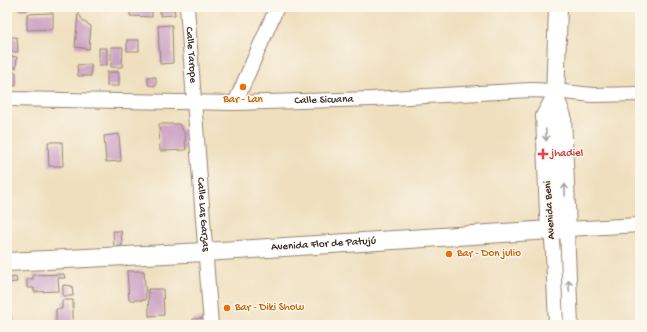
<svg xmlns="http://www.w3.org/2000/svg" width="647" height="332" font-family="'Gochi Hand',sans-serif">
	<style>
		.building { fill: #cca3c5 }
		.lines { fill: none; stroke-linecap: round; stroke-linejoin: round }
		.minor-casing { stroke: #95846e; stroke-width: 16 }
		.major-casing { stroke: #95846e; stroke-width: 20 }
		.minor { stroke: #fff; stroke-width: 14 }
		.major { stroke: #fff; stroke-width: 18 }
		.oneway { stroke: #a79f9a }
		.food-dot { fill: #e8710a; stroke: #fbf7ec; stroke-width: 1.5 }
		.health-dot { fill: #e0444e; stroke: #fbf7ec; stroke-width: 1.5 }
		.labels { text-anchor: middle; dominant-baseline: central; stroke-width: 3; stroke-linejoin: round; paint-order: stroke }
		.street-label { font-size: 11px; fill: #3b2a1e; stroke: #fbf7ec }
		.food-label { font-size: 11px; fill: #c56008; stroke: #fbf7ec; text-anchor: start }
		.health-label { font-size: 11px; fill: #be3a42; stroke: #fbf7ec; text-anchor: start }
	</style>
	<rect width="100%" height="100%" fill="#fbf7ec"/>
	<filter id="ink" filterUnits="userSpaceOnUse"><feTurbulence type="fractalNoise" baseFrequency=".025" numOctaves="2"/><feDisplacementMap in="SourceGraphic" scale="8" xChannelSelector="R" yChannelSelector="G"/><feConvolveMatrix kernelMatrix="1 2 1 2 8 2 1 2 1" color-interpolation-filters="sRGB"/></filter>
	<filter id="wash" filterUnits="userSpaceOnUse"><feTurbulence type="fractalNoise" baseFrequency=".012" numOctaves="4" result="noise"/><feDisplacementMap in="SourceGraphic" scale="16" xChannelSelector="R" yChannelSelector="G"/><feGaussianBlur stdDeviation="0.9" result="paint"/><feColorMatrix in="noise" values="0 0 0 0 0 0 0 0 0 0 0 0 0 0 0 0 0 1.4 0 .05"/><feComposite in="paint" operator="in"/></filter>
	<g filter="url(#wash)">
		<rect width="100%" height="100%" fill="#efdfbe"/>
		<g id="blocks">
			<g class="building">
				<path d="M 18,7 L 28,7 L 28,10 L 19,10 Z"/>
				<path d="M 130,7 L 152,7 L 152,17 L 130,16 Z"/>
				<path d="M 160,7 L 174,7 L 175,15 L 160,16 Z"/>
				<path d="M 53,13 L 53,29 L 27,30 L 27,14 Z"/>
				<path d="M 78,13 L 84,22 L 91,26 L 89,49 L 75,47 Z"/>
				<path d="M 172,25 L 173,63 L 160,64 L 158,26 Z"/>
				<path d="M 8,37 L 17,37 L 18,52 L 8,52 Z"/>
				<rect x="127" y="40" width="12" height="11"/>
				<path d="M 111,47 L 123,47 L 122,67 L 111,67 Z"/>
				<rect x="99" y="48" width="8" height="17"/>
				<path d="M 7,56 L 17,57 L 16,68 L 7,68 Z"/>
				<path d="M 91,64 L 91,76 L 78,76 L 77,65 Z"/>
				<path d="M 7,72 L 16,72 L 16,86 L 7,85 Z"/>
				<rect x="107" y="72" width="12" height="14"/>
				<path d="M 148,77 L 156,77 L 156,86 L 148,85 Z"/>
				<path d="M 159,124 L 179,124 L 185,134 L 186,150 L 160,151 Z"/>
				<path d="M 119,134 L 121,161 L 106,162 L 104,136 Z"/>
				<path d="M 48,142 L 62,142 L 63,166 L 49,166 Z"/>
				<path d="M 113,231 L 121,231 L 122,246 L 114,247 Z"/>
				<path d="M 127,271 L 144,271 L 146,300 L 129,300 Z"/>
				<path d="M 64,274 L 65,278 L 58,278 L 59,291 L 34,292 L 34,288 L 27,288 L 27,279 L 33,279 L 33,275 Z"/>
				<path d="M 16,277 L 17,282 L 8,283 L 12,325 L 7,325 L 7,278 Z"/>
				<path d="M 63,285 L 72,286 L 73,296 L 63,296 Z"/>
				<path d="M 148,289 L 163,289 L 164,315 L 149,316 Z"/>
				<path d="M 62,300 L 73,300 L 73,325 L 56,325 L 56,309 L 62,309 Z"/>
				<path d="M 204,318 L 204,325 L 193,325 L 193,319 Z"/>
			</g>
		</g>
	</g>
	<g filter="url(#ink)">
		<use href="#blocks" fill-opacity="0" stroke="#95846e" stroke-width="1"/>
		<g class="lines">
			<g class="minor-casing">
				<g id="minor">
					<path id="s1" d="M 187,7 L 211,325"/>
					<path id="s2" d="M 7,99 L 235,103 L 372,99 L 531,90 L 555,91 L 593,95 L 640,94"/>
					<path d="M 235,103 L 277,7"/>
					<path d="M 551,230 L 553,253 L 556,325"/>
					<path d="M 571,325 L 567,229 L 640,225"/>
				</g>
			</g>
			<g class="major-casing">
				<g id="major">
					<path d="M 551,230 L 549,215 L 545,116 L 555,98"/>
					<path id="s3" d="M 7,262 L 205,252 L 567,229 L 562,116 L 555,98 L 558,7"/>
				</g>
			</g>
			<use href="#minor" class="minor"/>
			<use href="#major" class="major"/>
		</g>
		<defs><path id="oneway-shaft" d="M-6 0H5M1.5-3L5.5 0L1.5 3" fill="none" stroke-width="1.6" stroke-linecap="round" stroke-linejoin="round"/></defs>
		<g class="oneway">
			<use href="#oneway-shaft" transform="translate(546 135) rotate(88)"/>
			<use href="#oneway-shaft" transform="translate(565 190) rotate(-92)"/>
			<use href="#oneway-shaft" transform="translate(569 286) rotate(-93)"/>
		</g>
	</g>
	<g class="food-dot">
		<circle cx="243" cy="87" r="4"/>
		<circle cx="449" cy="254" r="4"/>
		<circle cx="227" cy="308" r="4"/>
	</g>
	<path class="health-dot" d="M541 148h4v4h4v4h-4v4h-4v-4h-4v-4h4z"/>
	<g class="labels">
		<g class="street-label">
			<text stroke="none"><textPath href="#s1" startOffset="48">Calle Tarope</textPath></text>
			<text stroke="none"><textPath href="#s2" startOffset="317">Calle Sicuana</textPath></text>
			<text transform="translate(550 210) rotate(-94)">Avenida Beni</text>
			<text stroke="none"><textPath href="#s1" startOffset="208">Calle Las Garzas</textPath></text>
			<text stroke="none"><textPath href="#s3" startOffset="317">Avenida Flor de Patujú</textPath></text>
		</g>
		<g class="food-label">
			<text x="243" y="100" text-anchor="middle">Bar - Lan</text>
			<text x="457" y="254">Bar - Don julio</text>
			<text x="235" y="308">Bar - Diki Show</text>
		</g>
		<g class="health-label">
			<text x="551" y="154">jhadiel</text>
		</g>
	</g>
	<rect width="647" height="332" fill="none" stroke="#fbf7ec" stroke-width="24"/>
</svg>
